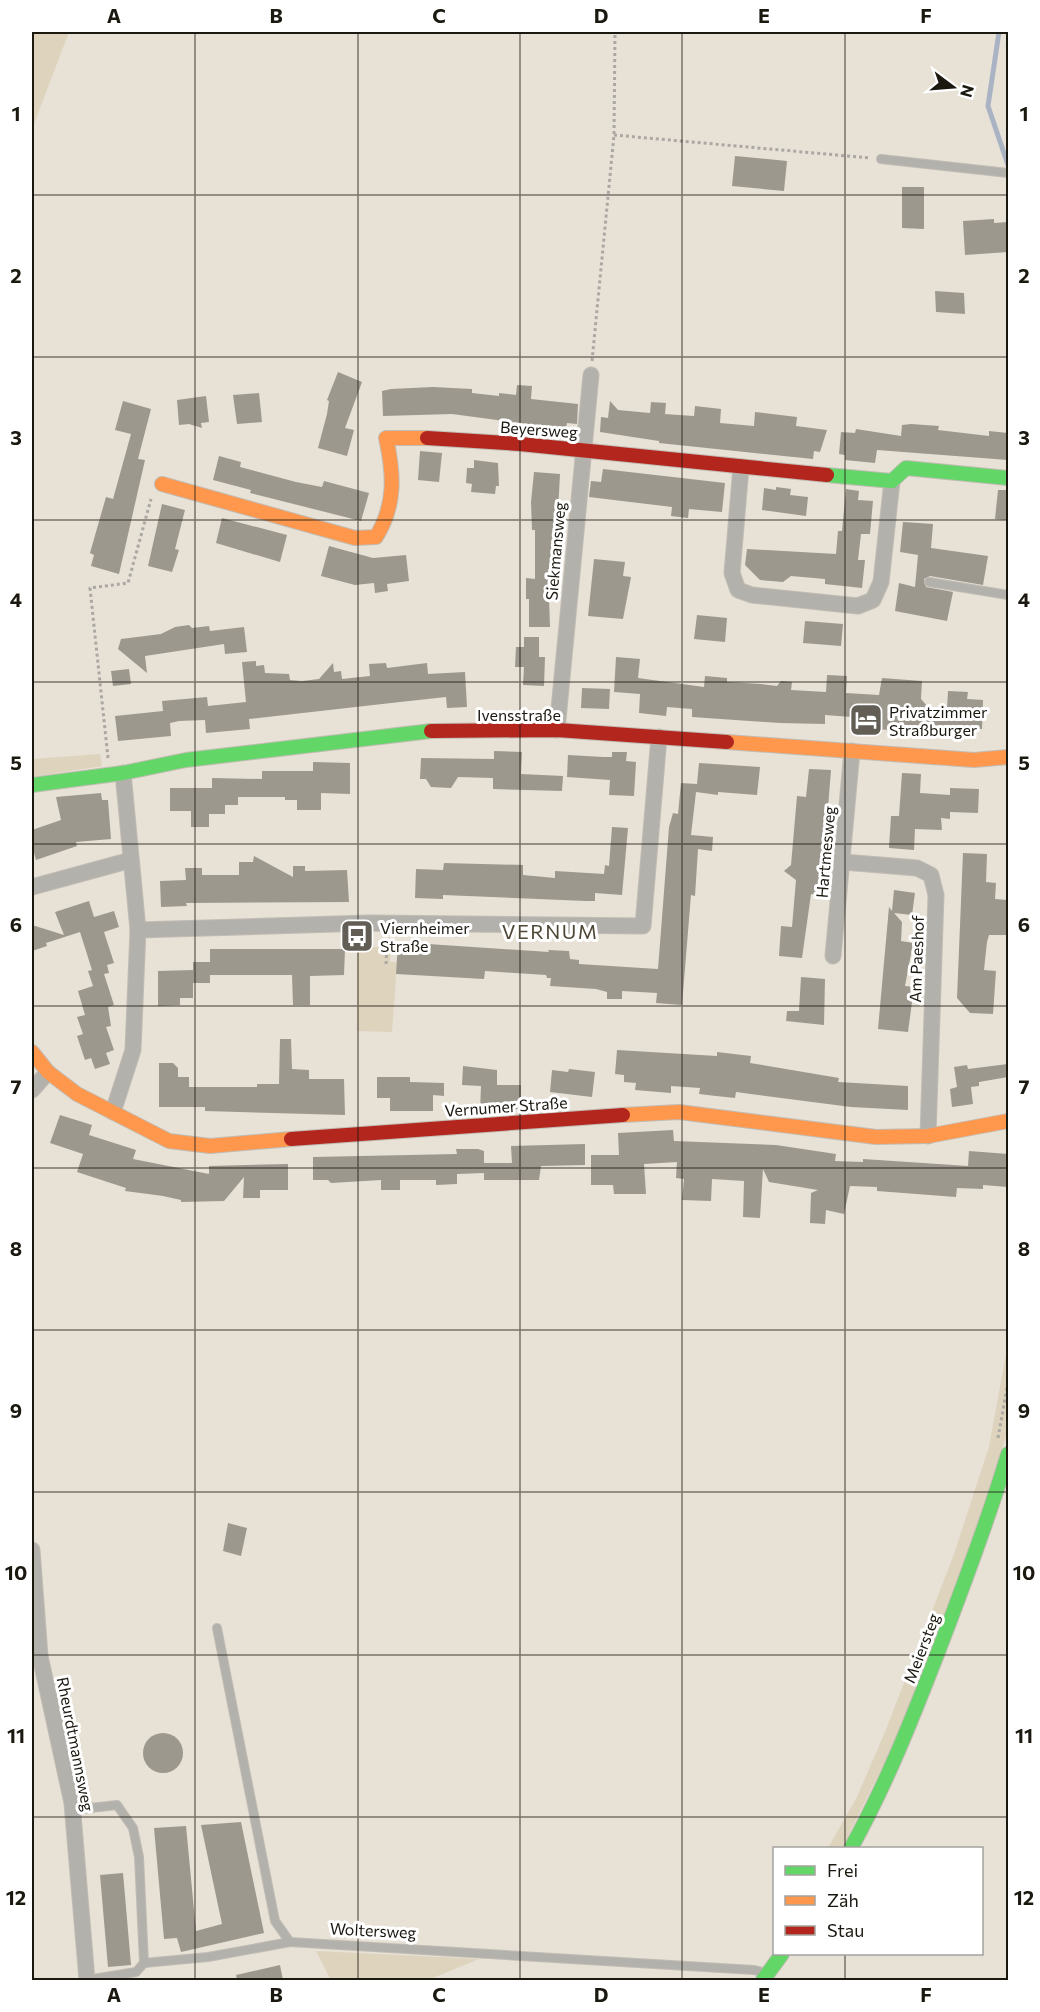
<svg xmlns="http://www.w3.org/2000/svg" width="1040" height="2012" font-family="Commissioner,sans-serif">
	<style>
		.green { fill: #ded3bc }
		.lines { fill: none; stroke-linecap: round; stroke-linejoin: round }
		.stream { stroke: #aab3c4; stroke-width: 5 }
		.building { fill: #9d988d }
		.lane-casing { stroke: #c1bcb4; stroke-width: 10 }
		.street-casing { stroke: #c1bcb4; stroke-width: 17 }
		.fast-casing { stroke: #c1bcb4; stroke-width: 16 }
		.slow-casing { stroke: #c1bcb4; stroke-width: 16 }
		.jam-casing { stroke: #c1bcb4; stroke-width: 16 }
		.path { stroke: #aba8a4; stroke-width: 3; stroke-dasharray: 3 3; stroke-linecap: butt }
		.lane { stroke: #b3b1ac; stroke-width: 8 }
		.street { stroke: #b3b1ac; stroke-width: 15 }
		.fast { stroke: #63d668; stroke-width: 14 }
		.slow { stroke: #ff974d; stroke-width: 14 }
		.jam { stroke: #b3261e; stroke-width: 14 }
		.grid { fill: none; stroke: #1b1810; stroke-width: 1.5; stroke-opacity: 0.55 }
		.labels { text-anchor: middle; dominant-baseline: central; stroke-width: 6; stroke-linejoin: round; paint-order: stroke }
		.street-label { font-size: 16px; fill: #1b1810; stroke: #fff }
		.poi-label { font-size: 16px; fill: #1b1810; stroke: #fff; text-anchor: start }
		.quarter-label { font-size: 20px; letter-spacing: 1.5px; fill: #504836; stroke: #fff }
		.neatline { fill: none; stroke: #1b1810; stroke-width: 2 }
		.grid-label { font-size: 20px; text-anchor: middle; font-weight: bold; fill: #1b1810 }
	</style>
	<rect width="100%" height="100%" fill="#e7e1d6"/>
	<g class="green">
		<path d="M 32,32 L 69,32 L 32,129 Z"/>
		<path d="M 100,754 L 102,766 L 32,777 L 32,759 Z"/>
		<path d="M 357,947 L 391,947 L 390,962 L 397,962 L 392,1032 L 357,1031 Z"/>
		<path d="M 1008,1343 L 1008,1429 L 987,1500 L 899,1733 L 842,1848 L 828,1848 L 857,1797 L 885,1732 L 953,1557 L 989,1447 Z"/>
		<path d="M 316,1951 L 479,1959 L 428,1980 L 331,1980 Z"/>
	</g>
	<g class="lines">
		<path class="stream" d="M 999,32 L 988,106 L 1008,165"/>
	</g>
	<g class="building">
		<path d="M 735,156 L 787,161 L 784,191 L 732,186 Z"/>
		<path d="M 902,187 L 924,187 L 924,229 L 902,228 Z"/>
		<path d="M 994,219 L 994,223 L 1008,222 L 1008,252 L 965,255 L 963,221 Z"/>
		<path d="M 935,291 L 964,293 L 965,314 L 936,312 Z"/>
		<path d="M 338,372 L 362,382 L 345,428 L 354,430 L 347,456 L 318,448 L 327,414 L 329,401 L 327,400 Z"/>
		<path d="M 517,385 L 532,386 L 531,399 L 578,404 L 577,424 L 567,423 L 566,429 L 452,414 L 383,416 L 382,391 L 391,389 L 433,387 L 472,389 L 472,393 L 499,396 L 499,393 L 516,395 Z"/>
		<path d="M 259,393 L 262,422 L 237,424 L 233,395 Z"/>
		<path d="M 206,396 L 209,422 L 201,423 L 202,428 L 189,424 L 179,425 L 177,400 Z"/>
		<path d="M 123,401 L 151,409 L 138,459 L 145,460 L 119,574 L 91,566 L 94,555 L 90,553 L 106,497 L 113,499 L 131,434 L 115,430 Z"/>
		<path d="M 610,401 L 618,410 L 650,413 L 651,402 L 666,403 L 665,414 L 679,415 L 694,416 L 695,406 L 721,409 L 720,423 L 754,426 L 755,412 L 797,417 L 796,426 L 827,430 L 820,452 L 814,451 L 813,459 L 659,443 L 659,441 L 600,432 L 601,417 L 608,418 Z"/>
		<path d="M 911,424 L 939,426 L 938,430 L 989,436 L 989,431 L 1008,433 L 1008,460 L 877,450 L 875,463 L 845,460 L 845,455 L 839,454 L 841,432 L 855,433 L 856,429 L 901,436 L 902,425 Z"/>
		<path d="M 420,451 L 442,453 L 439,482 L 418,480 Z"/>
		<path d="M 219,456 L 241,462 L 240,467 L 296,482 L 322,487 L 324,481 L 369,493 L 361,521 L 250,493 L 251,490 L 213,480 Z"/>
		<path d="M 474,460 L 498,463 L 499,486 L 496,486 L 495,494 L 471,492 L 472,484 L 466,483 L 467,468 L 474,468 Z"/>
		<path d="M 603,469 L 725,483 L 722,512 L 689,509 L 688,518 L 671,516 L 672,507 L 589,497 L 591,481 L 601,482 Z"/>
		<path d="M 534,472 L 560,474 L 555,569 L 548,569 L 550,627 L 529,627 L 529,599 L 526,599 L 526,578 L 535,579 L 535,530 L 532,530 L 531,502 Z"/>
		<path d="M 776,487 L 791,489 L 790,495 L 808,497 L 806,516 L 762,510 L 764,488 L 776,490 Z"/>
		<path d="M 846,489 L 859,491 L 858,500 L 873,501 L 870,534 L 861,534 L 858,560 L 865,560 L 862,588 L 825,584 L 825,579 L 791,576 L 783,582 L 760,580 L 745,565 L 747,549 L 836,554 L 838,531 L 842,531 Z"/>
		<path d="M 998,490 L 1008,490 L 1008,520 L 995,519 Z"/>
		<path d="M 162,504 L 185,510 L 175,549 L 179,550 L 172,572 L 148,566 Z"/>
		<path d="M 222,518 L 287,535 L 280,562 L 216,543 Z"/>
		<path d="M 903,522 L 933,524 L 931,548 L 988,556 L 983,585 L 930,576 L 924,579 L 926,587 L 953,592 L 947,621 L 895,611 L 899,583 L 915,587 L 918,555 L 900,552 Z"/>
		<path d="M 329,546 L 373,558 L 406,555 L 409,581 L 387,584 L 388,591 L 375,593 L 374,583 L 355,585 L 321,576 Z"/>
		<path d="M 594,559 L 625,562 L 623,576 L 631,577 L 623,619 L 588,616 Z"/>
		<path d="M 697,615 L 727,618 L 725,642 L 694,639 Z"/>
		<path d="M 805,621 L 843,624 L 841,646 L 803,643 Z"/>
		<path d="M 189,625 L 192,628 L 209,626 L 210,631 L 244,627 L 247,652 L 225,654 L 224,644 L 145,656 L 147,673 L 118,649 L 121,639 L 161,634 L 175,627 Z"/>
		<path d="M 524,637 L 539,637 L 539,657 L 545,657 L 544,686 L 523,685 L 524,667 L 515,667 L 516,647 L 524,647 Z"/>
		<path d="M 616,657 L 640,659 L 638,678 L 704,687 L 705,676 L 727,678 L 727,682 L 761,684 L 777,686 L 781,681 L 792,682 L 791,690 L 826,692 L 827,675 L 847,676 L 846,693 L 879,695 L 882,678 L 922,681 L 921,699 L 928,707 L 947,709 L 948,691 L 968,692 L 967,699 L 983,700 L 982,729 L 977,729 L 972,734 L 897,731 L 851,726 L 852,717 L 825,715 L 825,724 L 780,723 L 692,717 L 692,709 L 667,707 L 666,716 L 639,713 L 640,694 L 614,692 Z"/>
		<path d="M 256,661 L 256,666 L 264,665 L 265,673 L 289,674 L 290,680 L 302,681 L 319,679 L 333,663 L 334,672 L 341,671 L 342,679 L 370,676 L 369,664 L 386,663 L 387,668 L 427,663 L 428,674 L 465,672 L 467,707 L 447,708 L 446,697 L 400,702 L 249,719 L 250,729 L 206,733 L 205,720 L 179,721 L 170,723 L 171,736 L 118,741 L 115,716 L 163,711 L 162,701 L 207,697 L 208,706 L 246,702 L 242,662 Z"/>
		<path d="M 129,669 L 131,684 L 113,686 L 111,671 Z"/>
		<path d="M 582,688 L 610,689 L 609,709 L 581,708 Z"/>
		<path d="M 494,751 L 522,752 L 521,774 L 563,776 L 562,791 L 493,789 L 493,778 L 458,777 L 451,788 L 431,787 L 426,779 L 420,779 L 421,758 L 494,759 Z"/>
		<path d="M 612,752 L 627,752 L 626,761 L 636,762 L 634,796 L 609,795 L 610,780 L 567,777 L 568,755 L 604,757 L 612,757 Z"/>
		<path d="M 313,762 L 350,763 L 350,794 L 321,793 L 321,810 L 297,810 L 297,800 L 285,800 L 285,797 L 238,797 L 238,805 L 225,805 L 225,814 L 209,814 L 209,827 L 191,827 L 191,811 L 170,811 L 170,788 L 212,788 L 212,778 L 262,779 L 262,771 L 313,771 Z"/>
		<path d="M 699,763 L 760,767 L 757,795 L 718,792 L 718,795 L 696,792 L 691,835 L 713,837 L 712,851 L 698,849 L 695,896 L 691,895 L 682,1005 L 656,1003 L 657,993 L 622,991 L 622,999 L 607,999 L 607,992 L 596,989 L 550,986 L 551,978 L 547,978 L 546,975 L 485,971 L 484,979 L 396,974 L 398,942 L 549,952 L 548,950 L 569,951 L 570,959 L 579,960 L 579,964 L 658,969 L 669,827 L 673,813 L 678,814 L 681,783 L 697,784 Z"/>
		<path d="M 809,769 L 831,770 L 821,895 L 811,894 L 802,958 L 779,956 L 781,926 L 792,927 L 796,880 L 784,871 L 791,865 L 797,796 L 806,797 Z"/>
		<path d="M 902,773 L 921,774 L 920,793 L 950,795 L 950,788 L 979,789 L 978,813 L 950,812 L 950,819 L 941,818 L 942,830 L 915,829 L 914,850 L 889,848 L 891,816 L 899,816 Z"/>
		<path d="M 101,793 L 102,800 L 108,800 L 111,839 L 76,842 L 77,846 L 36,860 L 32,845 L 32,830 L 61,820 L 56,797 Z"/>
		<path d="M 612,827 L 628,828 L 622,895 L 595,893 L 595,901 L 586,901 L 443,895 L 443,899 L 415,898 L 416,869 L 443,870 L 444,863 L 523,865 L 523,875 L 555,878 L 555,871 L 604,874 L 605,865 L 609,866 Z"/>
		<path d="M 963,853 L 987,854 L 986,882 L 996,883 L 995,899 L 1008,900 L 1007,935 L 989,935 L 987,942 L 984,970 L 996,971 L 993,1014 L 970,1013 L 957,998 Z"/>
		<path d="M 254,856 L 293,877 L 293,866 L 305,866 L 305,871 L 347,870 L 349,902 L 186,903 L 187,906 L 161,907 L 160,881 L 186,880 L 185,868 L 202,868 L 202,875 L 239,875 L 239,862 L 253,862 Z"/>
		<path d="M 894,890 L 915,893 L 912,915 L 894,913 L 902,922 L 901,941 L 913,943 L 905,986 L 914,987 L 908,1032 L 878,1029 L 889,907 L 892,911 Z"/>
		<path d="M 89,901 L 94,917 L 114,911 L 119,927 L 104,932 L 114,963 L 107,965 L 109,973 L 104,974 L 114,1005 L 108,1007 L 111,1026 L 106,1027 L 114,1050 L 106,1053 L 110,1064 L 95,1069 L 91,1058 L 85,1060 L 77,1036 L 83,1034 L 77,1017 L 85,1015 L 78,991 L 93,986 L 88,971 L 92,970 L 80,932 L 46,943 L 47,946 L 32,951 L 32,925 L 64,935 L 55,912 Z"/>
		<path d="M 210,949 L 345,949 L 344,975 L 310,976 L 310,1005 L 293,1005 L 292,975 L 210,975 L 210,983 L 193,983 L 193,998 L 180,998 L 180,1005 L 158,1006 L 158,971 L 193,970 L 193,962 L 210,962 Z"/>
		<path d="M 801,977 L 825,979 L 824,1025 L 786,1021 L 787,1011 L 805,1011 L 799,1011 Z"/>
		<path d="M 280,1039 L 291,1039 L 292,1069 L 309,1070 L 309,1079 L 344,1079 L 345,1115 L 205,1111 L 205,1107 L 159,1107 L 159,1063 L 173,1063 L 178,1068 L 178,1077 L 189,1077 L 189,1087 L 257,1087 L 257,1084 L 279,1084 Z"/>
		<path d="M 617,1050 L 717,1056 L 717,1052 L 751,1056 L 750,1063 L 839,1078 L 838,1082 L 908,1086 L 908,1110 L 851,1107 L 736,1092 L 735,1098 L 716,1096 L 699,1094 L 700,1088 L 671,1086 L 671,1093 L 635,1090 L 636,1083 L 624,1082 L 624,1075 L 615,1074 Z"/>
		<path d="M 1008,1064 L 1008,1077 L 979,1082 L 979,1086 L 971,1087 L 973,1104 L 952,1107 L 950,1089 L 957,1087 L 954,1067 L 967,1065 L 968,1069 Z"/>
		<path d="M 463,1066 L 497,1070 L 497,1085 L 521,1085 L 521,1109 L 480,1111 L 481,1086 L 462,1085 Z"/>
		<path d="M 569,1069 L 595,1072 L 592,1097 L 550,1092 L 552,1070 L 568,1072 Z"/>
		<path d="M 377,1077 L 410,1077 L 410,1082 L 444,1083 L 444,1096 L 433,1095 L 433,1111 L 390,1111 L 390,1098 L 377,1098 Z"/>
		<path d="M 60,1115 L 92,1125 L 89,1135 L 136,1150 L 133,1159 L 209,1174 L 209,1166 L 288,1164 L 288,1190 L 260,1190 L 260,1198 L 243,1198 L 244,1177 L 224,1201 L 181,1202 L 181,1200 L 163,1196 L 125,1191 L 126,1188 L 77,1172 L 83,1154 L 50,1143 Z"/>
		<path d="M 673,1130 L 674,1141 L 776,1145 L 836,1154 L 835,1161 L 863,1162 L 863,1159 L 968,1166 L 969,1151 L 1008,1154 L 1008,1187 L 983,1185 L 983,1189 L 957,1188 L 956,1197 L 877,1191 L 877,1187 L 850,1186 L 844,1214 L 826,1210 L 825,1224 L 810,1223 L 811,1193 L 818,1190 L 769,1182 L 763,1169 L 760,1218 L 743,1217 L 744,1181 L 712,1179 L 711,1201 L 682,1200 L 684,1179 L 676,1178 L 677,1162 L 644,1164 L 646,1194 L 614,1194 L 613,1185 L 591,1185 L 591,1155 L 619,1155 L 618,1133 Z"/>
		<path d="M 585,1144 L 585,1165 L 541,1166 L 539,1180 L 484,1180 L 484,1173 L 457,1174 L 457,1184 L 436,1185 L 436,1180 L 400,1180 L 400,1190 L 381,1190 L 381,1180 L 331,1183 L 328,1180 L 313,1180 L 313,1157 L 457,1154 L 456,1149 L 478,1149 L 484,1151 L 484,1163 L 512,1163 L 511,1146 Z"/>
		<path d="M 228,1523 L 247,1528 L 241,1556 L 223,1551 Z"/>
		<circle cx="163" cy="1753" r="20"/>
		<path d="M 241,1822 L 264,1933 L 181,1952 L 177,1938 L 164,1939 L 154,1828 L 186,1826 L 196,1931 L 222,1924 L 201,1825 Z"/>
		<path d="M 123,1873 L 131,1965 L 108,1967 L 100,1875 Z"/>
		<path d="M 280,1965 L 283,1980 L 237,1980 L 236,1975 Z"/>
	</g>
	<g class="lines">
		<g class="lane-casing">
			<g id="lane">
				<path d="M 881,159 L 1008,173"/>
				<path d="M 929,582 L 1008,595"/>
				<path d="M 217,1628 L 275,1921 L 290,1942 L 754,1970 L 767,1973"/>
				<path d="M 72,1810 L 117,1805 L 133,1828 L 139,1857 L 144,1963 L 136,1972 L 87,1980"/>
				<path d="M 144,1963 L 208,1957 L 290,1942"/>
			</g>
		</g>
		<g class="street-casing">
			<g id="street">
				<path d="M 741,467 L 732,573 L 738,590 L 752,595 L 858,606 L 873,600 L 881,582 L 892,481"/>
				<path d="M 557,730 L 591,375"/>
				<path d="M 843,862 L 917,868 L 931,875 L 936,895 L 928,1136"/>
				<path d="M 32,887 L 131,860"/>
				<path d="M 138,930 L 369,923 L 643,926 L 659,737"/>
				<path d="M 833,956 L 852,751"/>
				<path d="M 32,1090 L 48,1072"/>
				<path d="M 113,1112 L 133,1050 L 138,930 L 123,773"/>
				<path d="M 32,1550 L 40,1656 L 72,1803 L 87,1980"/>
			</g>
		</g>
		<g class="fast-casing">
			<g id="fast">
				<path d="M 827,475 L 892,481 L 906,468 L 1008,478"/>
				<path d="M 32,785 L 123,773 L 186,760 L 431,731"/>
				<path d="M 851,1848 C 886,1785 912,1719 938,1652 C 963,1587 988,1521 1008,1454"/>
				<path d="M 763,1980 L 782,1954"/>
			</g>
		</g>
		<g class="slow-casing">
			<g id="slow">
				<path d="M 162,484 L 355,538 L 376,537 C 396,505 394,474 386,438 L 427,438"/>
				<path d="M 727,742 L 974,760 L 1008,757"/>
				<path d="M 32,1052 L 48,1072 L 77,1094 L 169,1141 L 210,1146 L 291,1139"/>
				<path d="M 623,1115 L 679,1112 L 876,1137 L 928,1136 L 1008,1121"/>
			</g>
		</g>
		<g class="jam-casing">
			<g id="jam">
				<path d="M 427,438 L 520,444 L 827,475"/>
				<path d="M 431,731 L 557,730 L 727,742"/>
				<path d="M 291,1139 L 623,1115"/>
			</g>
		</g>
		<g class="path">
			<path d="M 614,135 L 870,158"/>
			<path d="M 592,361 L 614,135 L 615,32"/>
			<path d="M 108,758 L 90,588 L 128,583 L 151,499"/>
			<path d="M 386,964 L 387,940"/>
			<path d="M 998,1438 L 1008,1382"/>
		</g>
		<use href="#lane" class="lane"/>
		<use href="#street" class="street"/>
		<use href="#fast" class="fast"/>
		<use href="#slow" class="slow"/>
		<use href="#jam" class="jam"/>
	</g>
	<path class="grid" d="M 195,32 L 195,1980M 358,32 L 358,1980M 520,32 L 520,1980M 682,32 L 682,1980M 845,32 L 845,1848M 32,195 L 1008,195M 32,357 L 1008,357M 32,520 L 1008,520M 32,682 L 1008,682M 32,844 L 1008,844M 32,1006 L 1008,1006M 32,1168 L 1008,1168M 32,1330 L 1008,1330M 32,1492 L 1008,1492M 32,1655 L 1008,1655M 32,1817 L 1008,1817M 845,1954 L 845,1980"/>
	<defs>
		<g id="hotel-square" transform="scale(1.725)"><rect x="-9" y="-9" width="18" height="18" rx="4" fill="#625e55" stroke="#fff"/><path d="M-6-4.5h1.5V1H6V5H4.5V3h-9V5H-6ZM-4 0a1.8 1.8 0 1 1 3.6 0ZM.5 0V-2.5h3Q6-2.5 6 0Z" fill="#fff"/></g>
		<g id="bus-square" transform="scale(1.725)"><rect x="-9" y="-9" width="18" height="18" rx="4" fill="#625e55" stroke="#fff"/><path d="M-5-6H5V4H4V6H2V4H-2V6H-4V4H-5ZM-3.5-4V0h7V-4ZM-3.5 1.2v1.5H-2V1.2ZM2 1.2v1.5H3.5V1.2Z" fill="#fff"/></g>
	</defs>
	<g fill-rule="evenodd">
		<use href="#hotel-square" x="866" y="720"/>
		<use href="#bus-square" x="357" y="936"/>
	</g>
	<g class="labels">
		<g class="street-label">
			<text transform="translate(539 429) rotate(4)">Beyersweg</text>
			<text transform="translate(555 551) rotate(-85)">Siekmansweg</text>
			<text x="519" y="714">Ivensstraße</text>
			<text transform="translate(825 852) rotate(-85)">Hartmesweg</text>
			<text transform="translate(916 959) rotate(-88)">Am Paeshof</text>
			<text transform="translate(506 1106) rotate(-4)">Vernumer Straße</text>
			<text transform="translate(921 1648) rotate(-69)">Meiersteg</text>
			<text transform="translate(76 1744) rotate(79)">Rheurdtmannsweg</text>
			<text transform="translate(373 1930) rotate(3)">Woltersweg</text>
		</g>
		<g class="poi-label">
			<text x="889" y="711">Privatzimmer<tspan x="889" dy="18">Straßburger</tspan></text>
			<text x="380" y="927">Viernheimer<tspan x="380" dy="18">Straße</tspan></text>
		</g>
		<g class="quarter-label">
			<text x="550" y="931">VERNUM</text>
		</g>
	</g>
	<rect width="1040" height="2012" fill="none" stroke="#ffffff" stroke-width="66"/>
	<rect x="773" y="1847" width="210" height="108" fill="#ffffff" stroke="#a4a39f" stroke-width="1.5"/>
	<rect x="785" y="1866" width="30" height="9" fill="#63d668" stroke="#a4a39f" stroke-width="1.5"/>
	<text x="827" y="1877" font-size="18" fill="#1b1810">Frei</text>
	<rect x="785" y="1896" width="30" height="9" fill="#ff974d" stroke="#a4a39f" stroke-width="1.5"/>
	<text x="827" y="1907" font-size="18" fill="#1b1810">Zäh</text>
	<rect x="785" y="1926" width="30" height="9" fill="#b3261e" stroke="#a4a39f" stroke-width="1.5"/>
	<text x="827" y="1937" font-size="18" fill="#1b1810">Stau</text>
	<g transform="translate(953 87) rotate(106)" stroke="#ffffff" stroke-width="4.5" paint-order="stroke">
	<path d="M0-4.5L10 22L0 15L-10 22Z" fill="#1b1810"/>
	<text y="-9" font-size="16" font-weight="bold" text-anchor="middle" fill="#1b1810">N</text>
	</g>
	<rect x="33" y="33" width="974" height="1946" class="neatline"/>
	<g class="grid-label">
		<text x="114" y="23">A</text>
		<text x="276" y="23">B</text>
		<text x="439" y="23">C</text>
		<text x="601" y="23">D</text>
		<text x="764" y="23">E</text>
		<text x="926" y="23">F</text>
		<text x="16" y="121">1</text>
		<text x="1024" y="121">1</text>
		<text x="16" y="283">2</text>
		<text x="1024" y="283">2</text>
		<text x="16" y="445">3</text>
		<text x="1024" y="445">3</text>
		<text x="16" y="607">4</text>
		<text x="1024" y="607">4</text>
		<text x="16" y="770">5</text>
		<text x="1024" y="770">5</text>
		<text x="16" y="932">6</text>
		<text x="1024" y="932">6</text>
		<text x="16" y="1094">7</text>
		<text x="1024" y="1094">7</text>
		<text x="16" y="1256">8</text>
		<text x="1024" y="1256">8</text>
		<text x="16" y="1418">9</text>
		<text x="1024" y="1418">9</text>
		<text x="16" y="1580">10</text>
		<text x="1024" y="1580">10</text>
		<text x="16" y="1743">11</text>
		<text x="1024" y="1743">11</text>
		<text x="16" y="1905">12</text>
		<text x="1024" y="1905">12</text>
		<text x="114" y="2002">A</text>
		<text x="276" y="2002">B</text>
		<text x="439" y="2002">C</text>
		<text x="601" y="2002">D</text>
		<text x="764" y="2002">E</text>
		<text x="926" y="2002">F</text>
	</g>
</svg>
